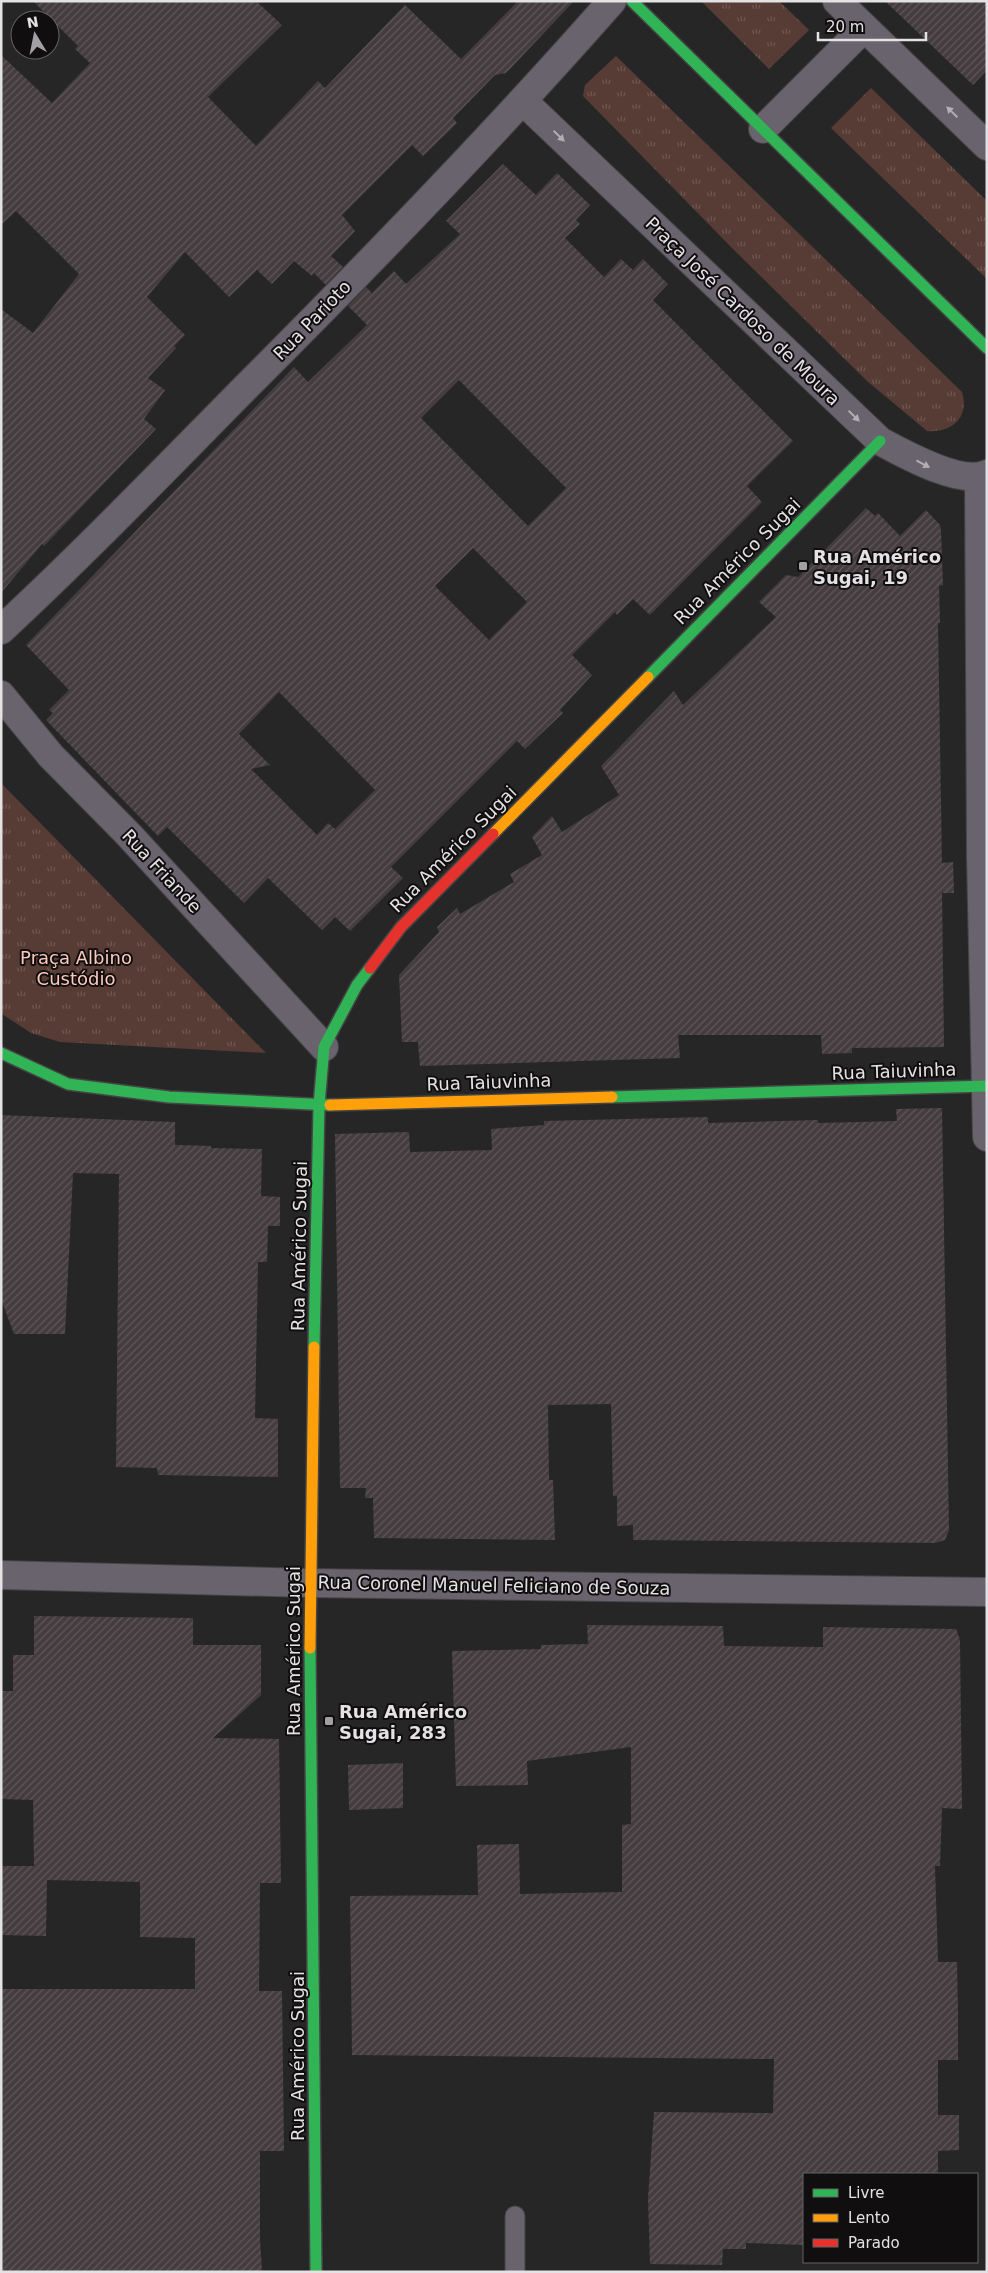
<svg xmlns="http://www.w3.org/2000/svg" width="988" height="2273" font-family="'DejaVu Sans',sans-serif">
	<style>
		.park { fill: url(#park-tufts) }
		.building { fill: url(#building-hatch); fill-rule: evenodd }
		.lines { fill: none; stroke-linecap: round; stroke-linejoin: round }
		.lane-casing { stroke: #454445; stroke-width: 21 }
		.street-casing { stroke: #454445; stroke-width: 30 }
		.fast-casing { stroke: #454445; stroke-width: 14 }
		.slow-casing { stroke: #454445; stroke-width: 14 }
		.jam-casing { stroke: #454445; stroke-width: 14 }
		.lane { stroke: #68636d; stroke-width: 19 }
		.street { stroke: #68636d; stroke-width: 28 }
		.fast { stroke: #30b455; stroke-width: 11 }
		.slow { stroke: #ff9f0a; stroke-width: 11 }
		.jam { stroke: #e5322d; stroke-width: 11 }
		.oneway { fill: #b2afb4 }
		.poi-dot { fill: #a2a0a2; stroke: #100e0f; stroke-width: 2 }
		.labels { text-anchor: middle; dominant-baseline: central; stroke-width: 4; stroke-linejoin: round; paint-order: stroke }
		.street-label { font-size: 18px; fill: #e4e2e4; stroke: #100e0f }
		.poi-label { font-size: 18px; font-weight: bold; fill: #e4e2e4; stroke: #100e0f; text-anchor: start }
		.park-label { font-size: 18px; fill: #fec9bd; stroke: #100e0f }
	</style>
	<defs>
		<pattern id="park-tufts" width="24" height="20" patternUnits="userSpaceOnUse" patternTransform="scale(1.25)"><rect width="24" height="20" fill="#573b35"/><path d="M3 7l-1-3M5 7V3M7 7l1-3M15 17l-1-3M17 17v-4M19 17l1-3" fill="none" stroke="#6f5752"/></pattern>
		<pattern id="building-hatch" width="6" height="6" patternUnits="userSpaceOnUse" patternTransform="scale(1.25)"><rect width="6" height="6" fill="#443c3e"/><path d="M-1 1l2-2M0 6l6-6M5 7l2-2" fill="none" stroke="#5f585a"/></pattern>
	</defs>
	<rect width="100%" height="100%" fill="#272627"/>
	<g class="park">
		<path d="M 701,1 L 779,1 L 809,30 L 769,69 Z"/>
		<path d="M 616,56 L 962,392 C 970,418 951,433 927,431 L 867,381 L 734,250 L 583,96 L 585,85 Z"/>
		<path d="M 871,88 L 987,201 L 987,279 L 831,128 Z"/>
		<path d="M 1,783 L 258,1045 L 266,1053 L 60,1042 L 31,1033 L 2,1014 Z"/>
	</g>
	<g class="building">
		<path d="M 33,1 L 256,1 L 282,25 L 208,97 L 256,146 L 318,81 L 325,88 L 405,5 L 461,59 L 518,1 L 574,1 L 506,73 L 495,75 L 453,118 L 457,123 L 423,156 L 412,145 L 342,215 L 355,231 L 331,256 L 343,267 L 326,285 L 314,273 L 312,276 L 294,261 L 272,284 L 257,270 L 229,297 L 185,252 L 147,297 L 185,335 L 174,346 L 176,348 L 148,378 L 165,390 L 144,419 L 156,429 L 44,546 L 42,544 L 1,593 L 1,309 L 33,333 L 79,274 L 16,211 L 1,225 L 1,55 L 52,103 L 90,63 L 75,49 L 78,46 Z"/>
		<path d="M 885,1 L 987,1 L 987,70 L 973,85 Z"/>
		<path d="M 503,164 L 536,195 L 557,173 L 590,205 L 576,220 L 580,224 L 565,238 L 604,277 L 621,259 L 633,270 L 643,259 L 668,284 L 653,300 L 793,441 L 747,486 L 762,502 L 650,615 L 633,599 L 617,615 L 615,612 L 572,655 L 592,675 L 560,710 L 563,713 L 525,749 L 517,741 L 391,867 L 403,878 L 350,931 L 335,917 L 322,930 L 268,878 L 244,903 L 167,827 L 158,836 L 46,720 L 53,713 L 49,710 L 69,690 L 26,645 L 294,367 L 308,382 L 367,325 L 348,306 L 366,287 L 372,293 L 394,271 L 406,284 L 460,234 L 446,221 ZM 459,380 L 566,488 L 528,526 L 421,418 ZM 473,548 L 527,602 L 489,640 L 435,586 ZM 279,692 L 375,790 L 335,829 L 328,823 L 317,835 L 251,769 L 270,765 L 239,734 Z"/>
		<path d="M 866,508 L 875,516 L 878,513 L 900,536 L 926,510 L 940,525 L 941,531 L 943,585 L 939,586 L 940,623 L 938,623 L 942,863 L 953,862 L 954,893 L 942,893 L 944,1047 L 852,1048 L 852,1053 L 822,1054 L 821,1035 L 678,1035 L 680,1058 L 420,1066 L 418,1042 L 402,1042 L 399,975 L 439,932 L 437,927 L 457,908 L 460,914 L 514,882 L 510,874 L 542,855 L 532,837 L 552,816 L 562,832 L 619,795 L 601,766 L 674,691 L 683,705 L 776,617 L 759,602 L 786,575 L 798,577 Z"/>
		<path d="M 942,1108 L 949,1530 L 945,1540 L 935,1543 L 633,1540 L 633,1525 L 617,1526 L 617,1496 L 613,1496 L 611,1404 L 548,1405 L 549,1480 L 553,1480 L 555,1540 L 374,1538 L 373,1498 L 365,1498 L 366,1488 L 340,1488 L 335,1134 L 409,1132 L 410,1152 L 492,1150 L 491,1129 L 544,1125 L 544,1121 L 708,1117 L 708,1123 L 818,1120 L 818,1123 L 897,1121 L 896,1109 Z"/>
		<path d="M 1,1115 L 175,1122 L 175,1145 L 211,1146 L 211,1148 L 262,1149 L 261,1196 L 280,1197 L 280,1226 L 268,1226 L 267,1262 L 258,1262 L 255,1418 L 278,1419 L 278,1477 L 158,1475 L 157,1468 L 116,1467 L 119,1174 L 73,1173 L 65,1334 L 14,1334 L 1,1299 Z"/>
		<path d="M 34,1616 L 193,1618 L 193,1645 L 261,1645 L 261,1695 L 213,1738 L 279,1739 L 281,1883 L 260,1883 L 259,1991 L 282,1991 L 284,2151 L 260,2151 L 260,2239 L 262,2272 L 1,2272 L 2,1989 L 195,1989 L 195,1938 L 140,1937 L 140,1882 L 47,1880 L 46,1936 L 1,1935 L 1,1866 L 34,1866 L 33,1800 L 1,1799 L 1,1691 L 13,1691 L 13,1655 L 34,1655 Z"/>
		<path d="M 587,1625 L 723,1626 L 724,1646 L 823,1647 L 823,1627 L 956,1629 L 960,1640 L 962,1809 L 942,1808 L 940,1866 L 935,1866 L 938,1962 L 957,1962 L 958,2011 L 958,2060 L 938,2060 L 938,2115 L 959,2115 L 959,2150 L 938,2151 L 938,2174 L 804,2174 L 804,2245 L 746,2243 L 746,2249 L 723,2249 L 722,2265 L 650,2264 L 648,2198 L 654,2112 L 773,2113 L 774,2059 L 352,2055 L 350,1896 L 478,1895 L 477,1845 L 519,1844 L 520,1894 L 622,1892 L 622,1825 L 631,1824 L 631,1747 L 527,1761 L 528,1785 L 456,1786 L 452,1651 L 541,1649 L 541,1645 L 588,1644 Z"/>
		<path d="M 403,1763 L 403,1808 L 349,1810 L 348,1765 Z"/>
	</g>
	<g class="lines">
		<g class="lane-casing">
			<path id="lane" d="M 515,2272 L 515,2216"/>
		</g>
		<g class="street-casing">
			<g id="street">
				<path d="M 837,1 L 987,146"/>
				<path d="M 524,102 L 880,441 C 904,454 961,486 987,474"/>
				<path d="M 763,129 L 864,28"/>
				<path d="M 979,477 L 981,858 L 987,1137"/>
				<path d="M 1,630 C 85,552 165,469 245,388 C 371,262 495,134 612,1"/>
				<path d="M 1,695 L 51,756 L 129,835 L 324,1047"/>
				<path d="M 1,1575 L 309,1583 L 987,1592"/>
			</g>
		</g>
		<g class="fast-casing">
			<g id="fast">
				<path d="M 632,1 L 987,348"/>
				<path d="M 648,677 L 880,441"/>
				<path d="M 1,1053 L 68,1084 L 169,1097 L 330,1105"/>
				<path d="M 612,1097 L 987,1086"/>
				<path d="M 314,1347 L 319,1105 L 324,1047 L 357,985 L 370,968"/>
				<path d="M 310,1648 L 316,2272"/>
			</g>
		</g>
		<g class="slow-casing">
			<g id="slow">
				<path d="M 493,834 L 648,677"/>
				<path d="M 330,1105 L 612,1097"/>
				<path d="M 310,1648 L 314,1347"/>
			</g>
		</g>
		<g class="jam-casing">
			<path id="jam" d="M 370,968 L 401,927 L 493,834"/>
		</g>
		<use href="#lane" class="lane"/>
		<use href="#street" class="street"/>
		<use href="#fast" class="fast"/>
		<use href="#slow" class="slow"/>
		<use href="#jam" class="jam"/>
	</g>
	<defs><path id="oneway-solid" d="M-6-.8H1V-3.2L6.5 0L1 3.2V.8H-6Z" transform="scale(1.25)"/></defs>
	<g class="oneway">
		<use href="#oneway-solid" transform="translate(952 112) rotate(-136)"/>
		<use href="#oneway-solid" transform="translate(559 136) rotate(44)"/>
		<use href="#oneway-solid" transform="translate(854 416) rotate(44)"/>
		<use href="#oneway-solid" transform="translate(923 464) rotate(28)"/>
	</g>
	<g class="poi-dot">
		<rect x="798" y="561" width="10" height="10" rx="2.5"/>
		<rect x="324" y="1716" width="10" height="10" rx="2.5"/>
	</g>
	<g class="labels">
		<g class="street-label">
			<text transform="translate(743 311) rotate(44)">Praça José Cardoso de Moura</text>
			<text transform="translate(312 320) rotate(-46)">Rua Parioto</text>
			<text transform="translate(737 561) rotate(-45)">Rua Américo Sugai</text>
			<text transform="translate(453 849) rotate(-45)">Rua Américo Sugai</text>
			<text transform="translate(162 871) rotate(47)">Rua Friande</text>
			<text transform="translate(894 1071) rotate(-2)">Rua Taiuvinha</text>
			<text transform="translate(489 1082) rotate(-2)">Rua Taiuvinha</text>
			<text transform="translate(299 1246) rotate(-89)">Rua Américo Sugai</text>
			<text transform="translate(494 1585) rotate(1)">Rua Coronel Manuel Feliciano de Souza</text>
			<text transform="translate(293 1651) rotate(-90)">Rua Américo Sugai</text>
			<text transform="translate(297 2056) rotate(-90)">Rua Américo Sugai</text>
		</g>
		<g class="poi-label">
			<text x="813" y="556">Rua Américo<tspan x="813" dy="21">Sugai, 19</tspan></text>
			<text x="339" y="1711">Rua Américo<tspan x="339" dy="21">Sugai, 283</tspan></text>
		</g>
		<g class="park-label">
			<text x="76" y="957">Praça Albino<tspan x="76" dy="21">Custódio</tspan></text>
		</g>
	</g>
	<rect width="988" height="2273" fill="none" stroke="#e4e2e4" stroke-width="5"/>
	<rect x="803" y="2173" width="175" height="90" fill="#100e0f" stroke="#656364"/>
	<rect x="813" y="2189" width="25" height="8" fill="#30b455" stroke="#656364"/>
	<text x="848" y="2198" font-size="15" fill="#e4e2e4">Livre</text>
	<rect x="813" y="2214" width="25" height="8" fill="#ff9f0a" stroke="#656364"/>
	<text x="848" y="2223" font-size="15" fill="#e4e2e4">Lento</text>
	<rect x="813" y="2239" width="25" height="8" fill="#e5322d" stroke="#656364"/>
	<text x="848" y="2248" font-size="15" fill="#e4e2e4">Parado</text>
	<g transform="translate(35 35) rotate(350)"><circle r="24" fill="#100e0f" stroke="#656364"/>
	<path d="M0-4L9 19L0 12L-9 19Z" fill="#a2a0a2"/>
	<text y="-8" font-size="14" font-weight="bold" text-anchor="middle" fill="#e4e2e4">N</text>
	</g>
	<path d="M818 32v8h108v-8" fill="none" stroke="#e4e2e4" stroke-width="2.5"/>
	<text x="826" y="32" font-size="15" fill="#e4e2e4" stroke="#100e0f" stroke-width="4" paint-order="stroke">20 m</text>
</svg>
